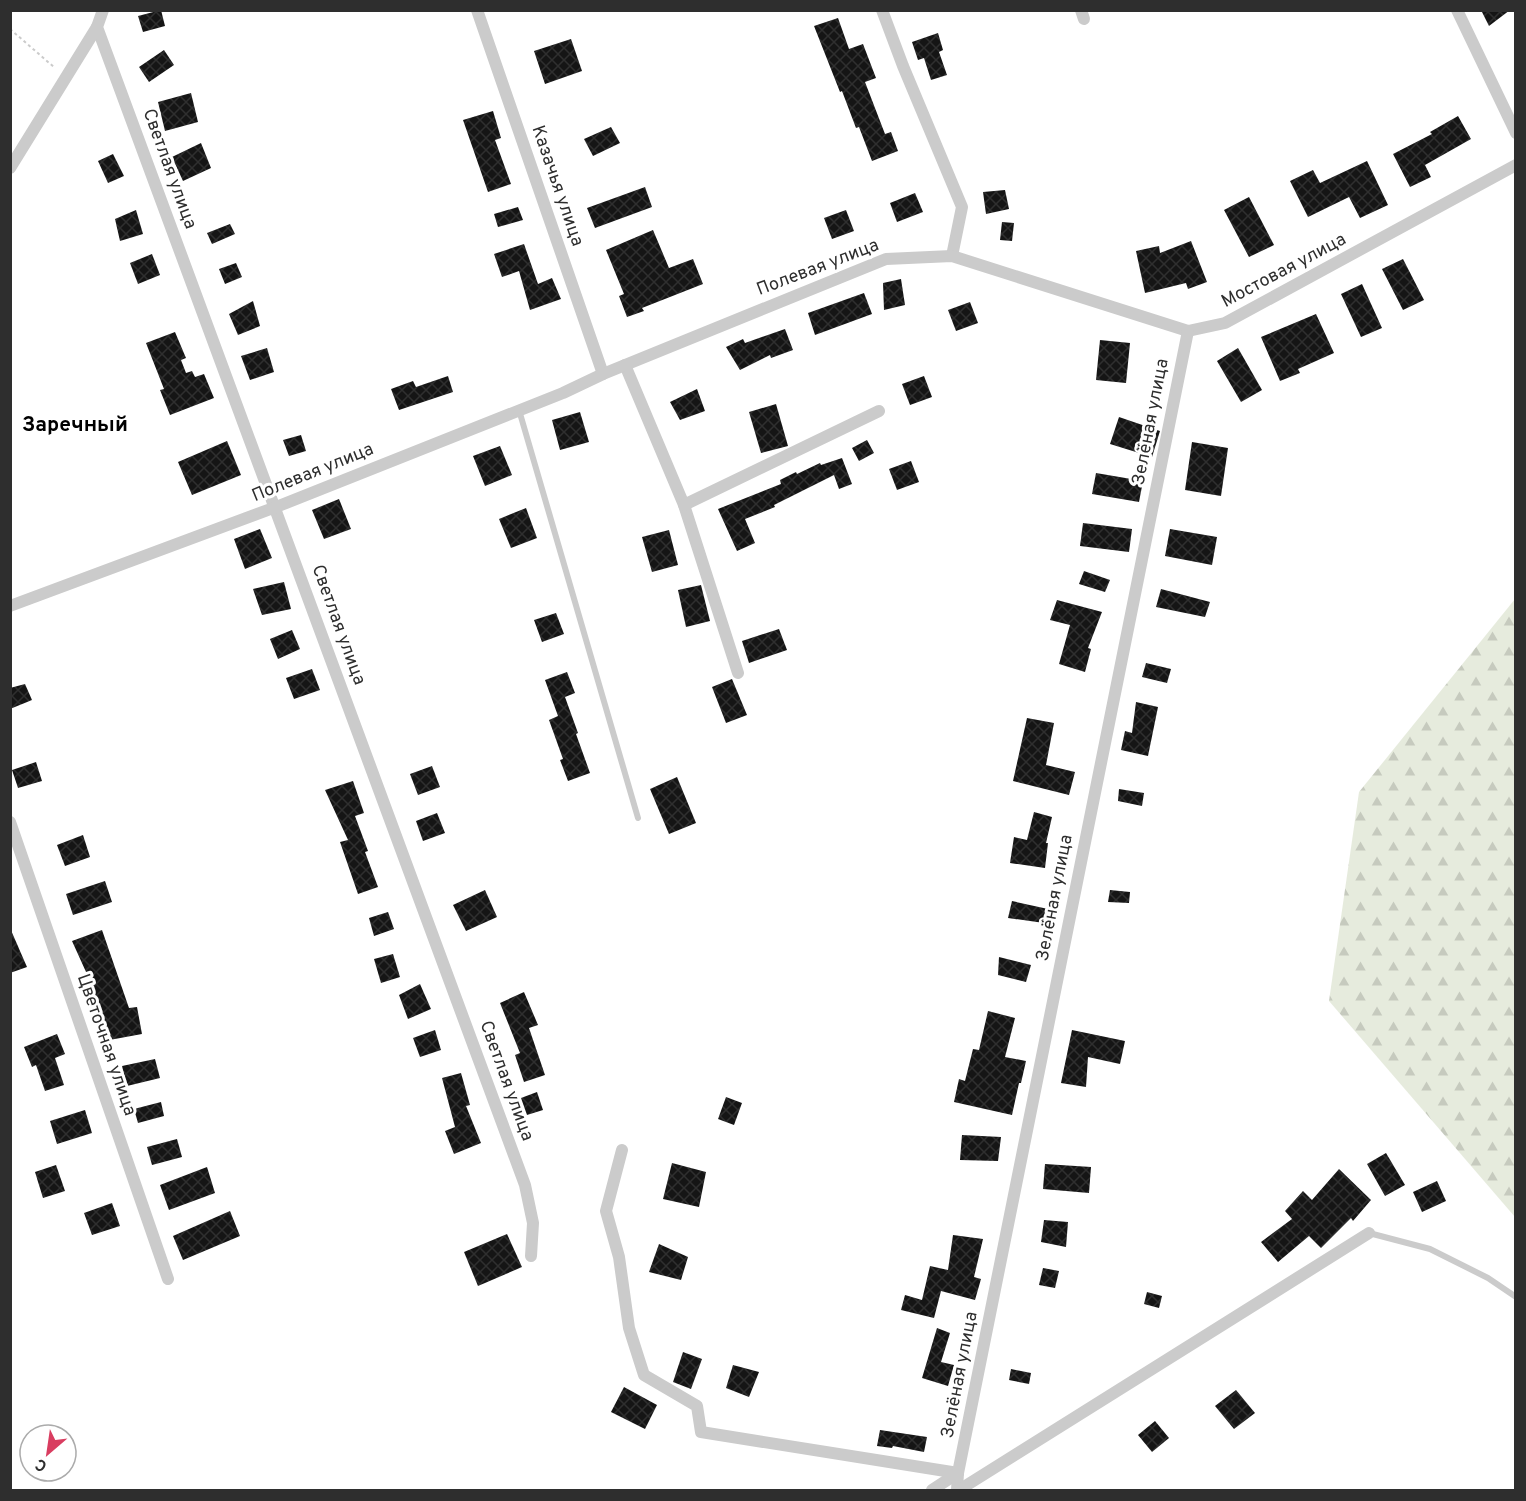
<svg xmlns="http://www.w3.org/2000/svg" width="1526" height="1501" font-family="Overpass,sans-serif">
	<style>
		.forest { fill: url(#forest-firs) }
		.building { fill: url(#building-cross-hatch) }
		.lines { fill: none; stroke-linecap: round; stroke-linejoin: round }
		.path { stroke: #cbcbcb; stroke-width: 2; stroke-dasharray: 3 3; stroke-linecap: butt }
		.service { stroke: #cbcbcb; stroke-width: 6 }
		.minor { stroke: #cbcbcb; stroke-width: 12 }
		.labels { text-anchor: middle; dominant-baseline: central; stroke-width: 6; stroke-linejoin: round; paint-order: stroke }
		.street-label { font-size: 18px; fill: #2e2e2e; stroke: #fff }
		.quarter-label { font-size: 21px; font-weight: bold; fill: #000; stroke: #fff }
	</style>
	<defs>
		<pattern id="forest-firs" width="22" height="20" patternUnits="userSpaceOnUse" patternTransform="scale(1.5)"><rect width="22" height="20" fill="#e6ebdd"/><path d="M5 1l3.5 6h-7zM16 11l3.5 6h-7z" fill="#c6cabe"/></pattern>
		<pattern id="building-cross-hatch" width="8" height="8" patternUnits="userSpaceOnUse" patternTransform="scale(1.5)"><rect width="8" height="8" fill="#151515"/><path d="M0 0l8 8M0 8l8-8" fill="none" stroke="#2f2f2f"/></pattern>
	</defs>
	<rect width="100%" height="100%" fill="#fff"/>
	<path class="forest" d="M 1515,599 L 1515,1217 L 1329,1001 L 1359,792 Z"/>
	<g class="building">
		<path d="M 161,10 L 165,26 L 143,32 L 138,16 Z"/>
		<path d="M 1481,10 L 1510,10 L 1489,26 Z"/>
		<path d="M 838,18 L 849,49 L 863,44 L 876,78 L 865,82 L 885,134 L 891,132 L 898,151 L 872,161 L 859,127 L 856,128 L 842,91 L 840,92 L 814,26 Z"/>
		<path d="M 938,33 L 943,50 L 939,52 L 947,75 L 931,80 L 924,58 L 918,60 L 912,42 Z"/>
		<path d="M 571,39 L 582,71 L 545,84 L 534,51 Z"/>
		<path d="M 164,50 L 174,65 L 149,82 L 139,67 Z"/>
		<path d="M 191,93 L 198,122 L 165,131 L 158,102 Z"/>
		<path d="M 493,111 L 501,138 L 495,140 L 511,184 L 488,192 L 463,120 Z"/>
		<path d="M 1458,116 L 1471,139 L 1425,165 L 1431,177 L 1410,187 L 1393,154 L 1432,134 L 1430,132 Z"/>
		<path d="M 611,127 L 620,143 L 593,156 L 584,139 Z"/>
		<path d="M 201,143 L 211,168 L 183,181 L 172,157 Z"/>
		<path d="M 113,154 L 124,176 L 108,183 L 98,161 Z"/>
		<path d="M 1367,161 L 1388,205 L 1360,218 L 1349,197 L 1308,217 L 1290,181 L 1313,170 L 1320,183 Z"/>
		<path d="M 645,187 L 652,207 L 595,228 L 587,208 Z"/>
		<path d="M 1005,190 L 1009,209 L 986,214 L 983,192 Z"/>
		<path d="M 915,193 L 923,212 L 897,222 L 890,203 Z"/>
		<path d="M 1249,197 L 1274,245 L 1249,257 L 1224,210 Z"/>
		<path d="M 518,207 L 523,220 L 498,227 L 494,214 Z"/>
		<path d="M 136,210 L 143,234 L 120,241 L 115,219 Z"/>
		<path d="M 846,210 L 854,231 L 832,239 L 824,218 Z"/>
		<path d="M 1002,222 L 1014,223 L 1012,241 L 1000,240 Z"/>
		<path d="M 230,224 L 235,234 L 212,244 L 207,233 Z"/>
		<path d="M 653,230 L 669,268 L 693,259 L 703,284 L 642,308 L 644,311 L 627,317 L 619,296 L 624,294 L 606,250 Z"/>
		<path d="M 1191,241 L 1207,282 L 1188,289 L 1186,283 L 1145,293 L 1136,251 L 1159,246 L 1160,253 Z"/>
		<path d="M 524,244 L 538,284 L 552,278 L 561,299 L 530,310 L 519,271 L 502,277 L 494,254 Z"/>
		<path d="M 152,254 L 160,275 L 138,284 L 130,263 Z"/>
		<path d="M 1403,259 L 1424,300 L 1403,310 L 1382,269 Z"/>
		<path d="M 236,263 L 242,277 L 225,284 L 219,269 Z"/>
		<path d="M 901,279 L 905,305 L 884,310 L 883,283 Z"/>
		<path d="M 1362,284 L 1382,328 L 1361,337 L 1341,294 Z"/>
		<path d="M 864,293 L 872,314 L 815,335 L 808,313 Z"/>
		<path d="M 253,301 L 260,326 L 238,335 L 229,314 Z"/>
		<path d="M 970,302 L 978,323 L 956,331 L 948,310 Z"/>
		<path d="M 1316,314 L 1334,353 L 1298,369 L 1300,373 L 1280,381 L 1261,337 Z"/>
		<path d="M 785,329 L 793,350 L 771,358 L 770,355 L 740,370 L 726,347 L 743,339 L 745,343 Z"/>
		<path d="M 175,332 L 186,358 L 181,360 L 186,373 L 192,371 L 195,377 L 204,374 L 214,398 L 170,415 L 160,390 L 164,389 L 146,343 Z"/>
		<path d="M 1100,340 L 1130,343 L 1126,383 L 1096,380 Z"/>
		<path d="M 267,348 L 274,372 L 250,380 L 241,356 Z"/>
		<path d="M 1238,348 L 1262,390 L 1241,402 L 1217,361 Z"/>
		<path d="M 448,376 L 453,392 L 399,410 L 391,389 L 413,381 L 416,387 Z"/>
		<path d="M 924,376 L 932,397 L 910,405 L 902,384 Z"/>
		<path d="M 697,389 L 705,411 L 680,420 L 670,402 Z"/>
		<path d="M 776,404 L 788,446 L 761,453 L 749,412 Z"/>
		<path d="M 580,412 L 589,442 L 560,450 L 552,420 Z"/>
		<path d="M 1119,417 L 1160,431 L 1152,457 L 1110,444 Z"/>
		<path d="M 301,435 L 306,451 L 289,456 L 283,440 Z"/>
		<path d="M 867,440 L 874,453 L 859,461 L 852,448 Z"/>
		<path d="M 227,441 L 241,475 L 192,495 L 178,462 Z"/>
		<path d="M 1192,442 L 1228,448 L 1221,496 L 1185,490 Z"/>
		<path d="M 500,446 L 512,475 L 485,486 L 473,456 Z"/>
		<path d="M 842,458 L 852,484 L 839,489 L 834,475 L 774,505 L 775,507 L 745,519 L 755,543 L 737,551 L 718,509 L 781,484 L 780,480 L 796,472 L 797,474 L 820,463 L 821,465 Z"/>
		<path d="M 911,461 L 919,482 L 897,490 L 889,469 Z"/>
		<path d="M 1096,473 L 1143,481 L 1139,502 L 1092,494 Z"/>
		<path d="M 339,499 L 351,529 L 324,539 L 312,510 Z"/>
		<path d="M 526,508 L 537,538 L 511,548 L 499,519 Z"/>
		<path d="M 1083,523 L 1132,529 L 1129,552 L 1080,546 Z"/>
		<path d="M 260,529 L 272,558 L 245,569 L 234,539 Z"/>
		<path d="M 1170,529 L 1217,537 L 1212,565 L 1165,556 Z"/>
		<path d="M 669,530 L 678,565 L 652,572 L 642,537 Z"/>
		<path d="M 1084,571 L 1110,580 L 1105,592 L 1079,584 Z"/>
		<path d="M 284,582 L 291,609 L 262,615 L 253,589 Z"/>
		<path d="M 701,585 L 710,621 L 686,627 L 678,590 Z"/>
		<path d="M 1161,589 L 1210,602 L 1205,617 L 1156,607 Z"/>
		<path d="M 1057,600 L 1102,612 L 1088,648 L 1091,649 L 1085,672 L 1059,664 L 1070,625 L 1050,620 Z"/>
		<path d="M 556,613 L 564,634 L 542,642 L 534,620 Z"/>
		<path d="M 779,629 L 787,650 L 749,663 L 742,641 Z"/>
		<path d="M 292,630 L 300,649 L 278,659 L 270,639 Z"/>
		<path d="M 1146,663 L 1171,669 L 1167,683 L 1142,677 Z"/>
		<path d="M 312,669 L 320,690 L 294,699 L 286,678 Z"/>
		<path d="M 567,672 L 575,693 L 565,697 L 578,733 L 576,734 L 590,773 L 568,781 L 560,760 L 563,759 L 549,720 L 558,716 L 545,680 Z"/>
		<path d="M 732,679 L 747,715 L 726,723 L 712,687 Z"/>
		<path d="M 25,684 L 32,700 L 10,709 L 10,688 Z"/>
		<path d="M 1136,702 L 1158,707 L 1148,756 L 1121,750 L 1125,731 L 1132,733 Z"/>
		<path d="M 1027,718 L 1054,723 L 1046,765 L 1075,772 L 1069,795 L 1013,781 Z"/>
		<path d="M 36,762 L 42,781 L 18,788 L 12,770 Z"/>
		<path d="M 432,766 L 440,787 L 418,795 L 410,774 Z"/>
		<path d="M 677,777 L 696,823 L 669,834 L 650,789 Z"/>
		<path d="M 353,781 L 364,813 L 355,816 L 368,851 L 365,852 L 378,887 L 358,894 L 340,842 L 348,840 L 325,790 Z"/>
		<path d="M 1119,789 L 1144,793 L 1142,806 L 1118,801 Z"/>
		<path d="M 1034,812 L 1052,817 L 1046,843 L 1048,843 L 1045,868 L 1010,863 L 1014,837 L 1027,840 Z"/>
		<path d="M 437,813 L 445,833 L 423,841 L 416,821 Z"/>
		<path d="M 83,835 L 90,857 L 65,866 L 57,845 Z"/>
		<path d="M 105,881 L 112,902 L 73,915 L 66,894 Z"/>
		<path d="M 485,890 L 497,917 L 466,931 L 453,905 Z"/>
		<path d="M 1110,890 L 1130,892 L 1129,903 L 1108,902 Z"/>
		<path d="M 1012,901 L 1048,909 L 1044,923 L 1008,918 Z"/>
		<path d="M 388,912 L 394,929 L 374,936 L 369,918 Z"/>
		<path d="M 10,928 L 27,967 L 10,973 Z"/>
		<path d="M 102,930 L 129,1008 L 137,1007 L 142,1034 L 104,1041 L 96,1001 L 93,1002 L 87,984 L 91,983 L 72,941 Z"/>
		<path d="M 393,954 L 400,977 L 381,983 L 374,959 Z"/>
		<path d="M 999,957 L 1031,965 L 1026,982 L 998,975 Z"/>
		<path d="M 420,984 L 431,1009 L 408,1019 L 399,995 Z"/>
		<path d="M 524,992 L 538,1025 L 529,1028 L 545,1075 L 524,1082 L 515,1055 L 520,1053 L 500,1003 Z"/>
		<path d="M 988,1011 L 1015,1018 L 1005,1057 L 1026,1061 L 1021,1083 L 1019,1083 L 1012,1115 L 954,1102 L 959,1079 L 965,1081 L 973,1049 L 979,1050 Z"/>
		<path d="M 435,1030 L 441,1050 L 420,1057 L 413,1038 Z"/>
		<path d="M 1072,1030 L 1125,1041 L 1120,1064 L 1088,1057 L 1086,1087 L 1061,1083 Z"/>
		<path d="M 57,1034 L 65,1054 L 55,1058 L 64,1085 L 45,1091 L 36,1065 L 32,1067 L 24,1047 Z"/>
		<path d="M 155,1059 L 160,1078 L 127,1086 L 122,1066 Z"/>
		<path d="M 461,1073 L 470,1105 L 466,1106 L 481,1143 L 454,1154 L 445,1131 L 455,1127 L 442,1078 Z"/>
		<path d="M 537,1092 L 543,1110 L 527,1115 L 521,1098 Z"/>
		<path d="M 726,1097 L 742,1103 L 734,1125 L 718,1119 Z"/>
		<path d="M 161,1102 L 164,1116 L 138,1123 L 134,1109 Z"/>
		<path d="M 85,1110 L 92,1133 L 57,1144 L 50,1121 Z"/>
		<path d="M 962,1135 L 1001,1137 L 998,1161 L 960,1160 Z"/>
		<path d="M 177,1139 L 182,1157 L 152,1165 L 147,1147 Z"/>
		<path d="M 1386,1153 L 1405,1185 L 1385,1196 L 1367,1164 Z"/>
		<path d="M 672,1163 L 706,1172 L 699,1207 L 663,1199 Z"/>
		<path d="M 1045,1164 L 1091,1167 L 1089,1193 L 1043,1189 Z"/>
		<path d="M 56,1165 L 65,1191 L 43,1198 L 35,1172 Z"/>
		<path d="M 207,1167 L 215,1193 L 169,1210 L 160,1185 Z"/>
		<path d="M 1339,1169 L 1371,1200 L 1353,1221 L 1351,1218 L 1321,1248 L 1309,1236 L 1278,1262 L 1261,1242 L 1292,1219 L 1285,1211 L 1303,1191 L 1312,1200 Z"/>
		<path d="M 1437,1181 L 1446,1201 L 1422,1212 L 1413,1192 Z"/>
		<path d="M 112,1203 L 120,1226 L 92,1235 L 84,1213 Z"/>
		<path d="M 230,1211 L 240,1236 L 183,1260 L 173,1236 Z"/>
		<path d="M 1044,1220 L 1068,1222 L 1066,1247 L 1041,1242 Z"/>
		<path d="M 507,1234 L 522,1267 L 478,1286 L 464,1252 Z"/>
		<path d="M 953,1235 L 983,1239 L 974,1277 L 981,1279 L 975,1300 L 941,1291 L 934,1318 L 901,1310 L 905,1295 L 922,1300 L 930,1266 L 948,1270 Z"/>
		<path d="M 659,1244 L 688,1257 L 681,1280 L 649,1272 Z"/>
		<path d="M 1043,1268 L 1059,1271 L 1055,1288 L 1039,1285 Z"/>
		<path d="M 1147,1292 L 1162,1296 L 1159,1308 L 1144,1304 Z"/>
		<path d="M 937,1328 L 950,1333 L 941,1362 L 954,1365 L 948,1386 L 922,1378 Z"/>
		<path d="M 683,1352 L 702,1359 L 691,1389 L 673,1382 Z"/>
		<path d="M 733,1365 L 759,1372 L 749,1397 L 726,1388 Z"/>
		<path d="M 1011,1369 L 1031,1373 L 1029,1384 L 1009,1380 Z"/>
		<path d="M 624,1387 L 657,1405 L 645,1429 L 611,1412 Z"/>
		<path d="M 1236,1390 L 1255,1413 L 1234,1429 L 1215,1406 Z"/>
		<path d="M 1155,1421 L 1169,1438 L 1152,1452 L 1138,1435 Z"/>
		<path d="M 880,1430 L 927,1437 L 924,1452 L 893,1446 L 892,1448 L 877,1446 Z"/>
	</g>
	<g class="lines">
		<path class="path" d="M 10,29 L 55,68"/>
		<g class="service">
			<path d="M 519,410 L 638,818"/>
			<path d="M 1369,1233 L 1430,1249 L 1488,1278 L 1516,1297"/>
		</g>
		<g class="minor">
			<path d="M 103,10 L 97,27 L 525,1185 L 533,1223 L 531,1256"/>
			<path d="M 477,10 L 603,374"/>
			<path d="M 882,10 L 903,66 L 962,207 L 952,256"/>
			<path d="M 1081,10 L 1084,19"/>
			<path d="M 1457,10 L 1516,133"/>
			<path d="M 10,168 L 97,27"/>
			<path d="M 625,365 L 684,505 L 738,673"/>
			<path d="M 684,505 L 879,411"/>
			<path d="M 10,606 L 276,507 L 563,393 L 603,374 L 886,259 L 952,256 L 1188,331 L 1225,323 L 1516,165"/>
			<path d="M 10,822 L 168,1279"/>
			<path d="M 622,1150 L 606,1211 L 619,1257 L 629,1328 L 644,1375 L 697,1406 L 701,1432 L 958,1473"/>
			<path d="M 932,1490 L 958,1473"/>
			<path d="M 957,1490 L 958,1473 L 1188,331"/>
			<path d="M 959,1490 L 1369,1233"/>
		</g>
	</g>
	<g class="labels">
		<g class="street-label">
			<text transform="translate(169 169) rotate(70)">Светлая улица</text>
			<text transform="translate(557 186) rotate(71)">Казачья улица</text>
			<text transform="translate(818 268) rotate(-21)">Полевая улица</text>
			<text transform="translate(1284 271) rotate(-28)">Мостовая улица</text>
			<text transform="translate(1151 422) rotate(-79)">Зелёная улица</text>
			<text transform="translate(313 473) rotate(-22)">Полевая улица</text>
			<text transform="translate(338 625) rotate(70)">Светлая улица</text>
			<text transform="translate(1055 898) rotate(-79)">Зелёная улица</text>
			<text transform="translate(106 1045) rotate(71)">Цветочная улица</text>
			<text transform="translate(506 1081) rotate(70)">Светлая улица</text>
			<text transform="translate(960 1375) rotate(-79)">Зелёная улица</text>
		</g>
		<g class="quarter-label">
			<text x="75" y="425">Заречный</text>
		</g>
	</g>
	<rect width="1526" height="1501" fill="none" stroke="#2e2e2e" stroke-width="24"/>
	<g transform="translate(48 1453) rotate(209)"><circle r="28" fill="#ffffff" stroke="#ababab" stroke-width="1.5"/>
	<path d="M0-4.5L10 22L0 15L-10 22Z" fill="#d93d60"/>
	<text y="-9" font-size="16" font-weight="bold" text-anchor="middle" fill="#2e2e2e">С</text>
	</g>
</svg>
